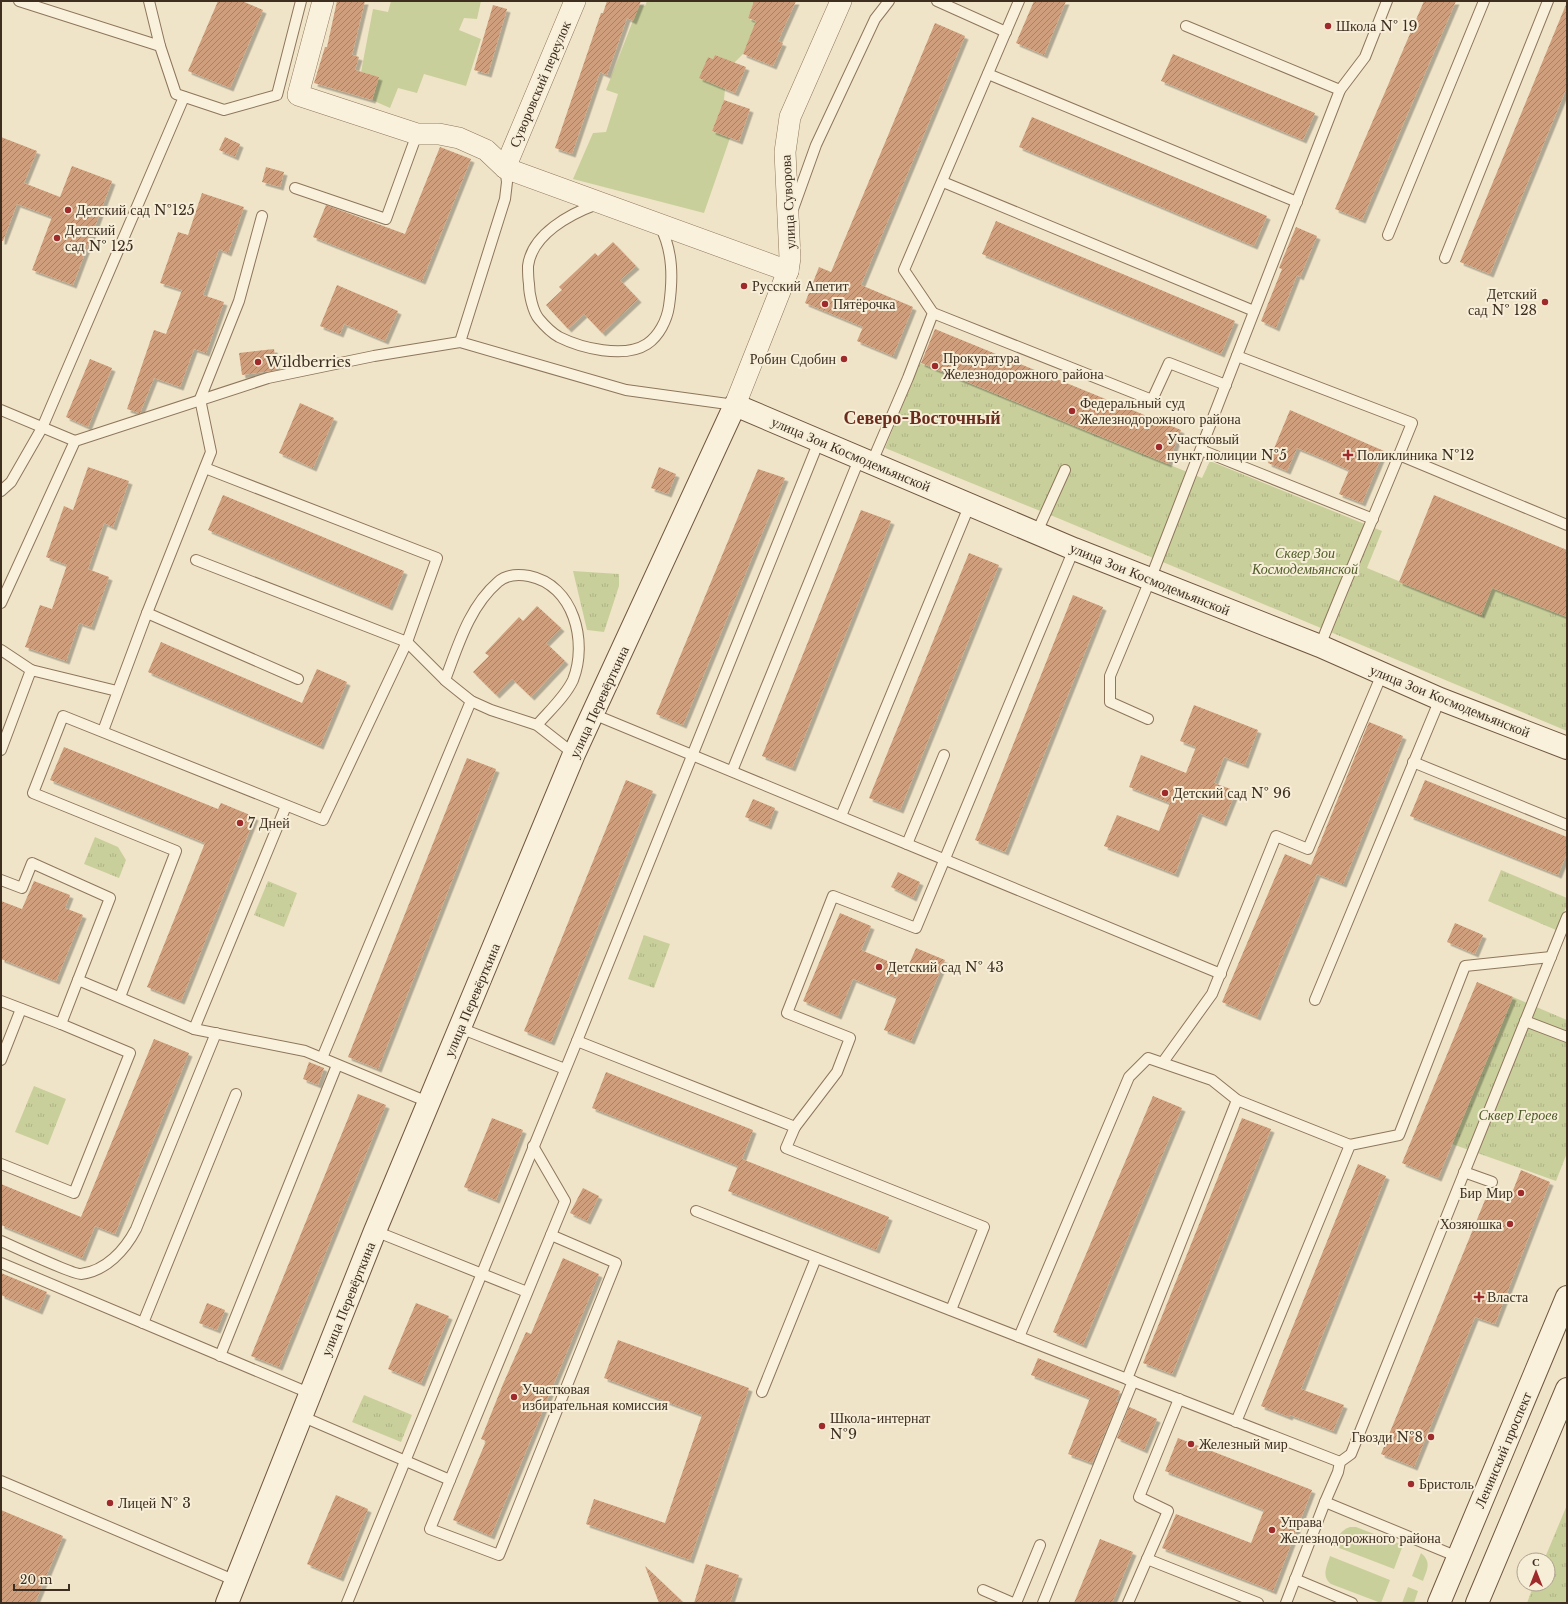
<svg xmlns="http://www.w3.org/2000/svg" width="1568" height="1604" font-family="'Libre Baskerville',serif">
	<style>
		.green { fill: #c9cf9b }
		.park { fill: url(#park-tufts) }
		.building { fill: url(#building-hatch); filter: url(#shadow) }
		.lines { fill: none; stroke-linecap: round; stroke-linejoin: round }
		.lane-casing { stroke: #8d765c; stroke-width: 12 }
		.street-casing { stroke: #8d765c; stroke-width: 22 }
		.secondary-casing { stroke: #6f573f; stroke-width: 24 }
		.lane { stroke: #faf1dc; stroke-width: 10 }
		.street { stroke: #faf1dc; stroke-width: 21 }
		.secondary { stroke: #faf1dc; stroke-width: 22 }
		.poi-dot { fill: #9e2a2b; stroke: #f7eed8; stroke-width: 1.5 }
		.labels { text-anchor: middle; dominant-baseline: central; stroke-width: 4; stroke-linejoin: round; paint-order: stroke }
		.poi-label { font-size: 14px; fill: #3d2e20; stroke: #f7eed8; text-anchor: start }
		.street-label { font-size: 14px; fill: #3d2e20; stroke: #f7eed8 }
		.park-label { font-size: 14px; font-style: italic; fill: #4d5a26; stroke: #f7eed8 }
		.district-label { font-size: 18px; font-weight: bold; fill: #6b2e1e; stroke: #f7eed8 }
	</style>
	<defs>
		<pattern id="park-tufts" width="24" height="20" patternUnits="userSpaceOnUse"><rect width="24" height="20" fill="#c9cf9b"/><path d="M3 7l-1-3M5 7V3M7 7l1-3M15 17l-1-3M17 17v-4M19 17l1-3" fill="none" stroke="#aeb285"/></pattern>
		<pattern id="building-hatch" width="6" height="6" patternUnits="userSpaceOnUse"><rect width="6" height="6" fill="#cf9f7d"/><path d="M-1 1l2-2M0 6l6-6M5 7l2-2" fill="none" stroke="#a98266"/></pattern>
		<filter id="shadow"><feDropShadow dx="3.5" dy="3.5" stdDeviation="0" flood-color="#0004"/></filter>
	</defs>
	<rect width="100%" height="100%" fill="#f0e4c8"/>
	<g class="green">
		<path d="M 391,1 L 481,1 L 477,19 L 464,18 L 459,30 L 481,39 L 466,86 L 424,74 L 417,93 L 398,88 L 390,108 L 372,100 L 379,77 L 361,72 L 373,9 L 388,12 Z"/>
		<path d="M 647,1 L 771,1 L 753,4 L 748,18 L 757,23 L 743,54 L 734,63 L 715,55 L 713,59 L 708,57 L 700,78 L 725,89 L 724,100 L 712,131 L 730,138 L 704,213 L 573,179 L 593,133 L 606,132 L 618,94 L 606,90 L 639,5 L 645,6 Z"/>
		<path d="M 1350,1527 L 1356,1527 L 1403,1545 L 1394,1569 L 1334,1546 C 1337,1537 1341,1530 1350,1527 Z"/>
		<path d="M 1421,1553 C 1432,1562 1427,1570 1423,1581 L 1412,1576 Z"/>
		<path d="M 1330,1556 L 1390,1580 L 1381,1603 L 1331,1584 C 1321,1576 1327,1566 1330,1556 Z"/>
		<path d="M 1408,1587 L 1418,1591 L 1414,1603 L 1402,1603 Z"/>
	</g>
	<g class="park">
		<path d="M 920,363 L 1202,478 L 1210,461 L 1382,531 L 1367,568 L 1481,615 L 1492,588 L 1567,617 L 1567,731 L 1060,519 L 885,448 Z"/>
		<path d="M 573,571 L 619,574 L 619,586 L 604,632 L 587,630 Z"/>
		<path d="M 95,837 L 118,847 L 126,860 L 119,878 L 84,864 Z"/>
		<path d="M 1501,870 L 1567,898 L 1567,905 L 1556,930 L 1488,901 Z"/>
		<path d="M 268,881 L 297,893 L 284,927 L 254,915 Z"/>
		<path d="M 644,935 L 670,944 L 654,988 L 628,979 Z"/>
		<path d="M 1513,997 L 1567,1020 L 1567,1153 L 1556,1181 L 1452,1144 Z"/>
		<path d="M 34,1086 L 66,1099 L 48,1145 L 15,1132 Z"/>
		<path d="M 364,1395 L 412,1415 L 401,1442 L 352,1422 Z"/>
		<path d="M 1567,1505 L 1567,1603 L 1527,1603 L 1534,1584 L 1548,1584 L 1548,1560 L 1544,1560 Z"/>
	</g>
	<g class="building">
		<path d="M 218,1 L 242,1 L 263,10 L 230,88 L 188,71 Z"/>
		<path d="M 337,1 L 365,1 L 352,55 L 359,57 L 355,70 L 379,77 L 372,100 L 314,83 L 325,47 L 327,47 Z"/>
		<path d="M 607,1 L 641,1 L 633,21 L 627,18 L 607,75 L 600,72 L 572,154 L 555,148 L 601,13 L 603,13 Z"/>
		<path d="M 754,1 L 796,1 L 778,41 L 783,43 L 773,66 L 743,54 L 756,21 L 748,18 Z"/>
		<path d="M 1034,1 L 1066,1 L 1044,55 L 1016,43 Z"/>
		<path d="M 1424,1 L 1456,1 L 1362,220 L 1335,209 Z"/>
		<path d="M 1567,2 L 1567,87 L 1490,274 L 1460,262 Z"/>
		<path d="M 493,5 L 507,9 L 488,74 L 474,70 Z"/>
		<path d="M 935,23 L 965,36 L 861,285 L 913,307 L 893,356 L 857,341 L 863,327 L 805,303 L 819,267 L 831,272 Z"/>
		<path d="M 1173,54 L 1315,113 L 1303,140 L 1161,81 Z"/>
		<path d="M 715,55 L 746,67 L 735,93 L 699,78 L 708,57 L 713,59 Z"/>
		<path d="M 724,100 L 750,109 L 739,141 L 712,131 Z"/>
		<path d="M 1032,117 L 1267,216 L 1254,246 L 1019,147 Z"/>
		<path d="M 1,137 L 37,151 L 24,183 L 60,197 L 72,166 L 112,181 L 73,285 L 32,270 L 52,217 L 17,204 L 3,241 L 1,241 Z"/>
		<path d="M 225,137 L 240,144 L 235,157 L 219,150 Z"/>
		<path d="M 440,147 L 471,159 L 422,281 L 313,237 L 326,205 L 405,234 Z"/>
		<path d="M 266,167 L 284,172 L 280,187 L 262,182 Z"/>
		<path d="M 202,193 L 244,207 L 228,253 L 219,249 L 203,295 L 224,302 L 206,353 L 194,349 L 180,387 L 154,378 L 140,413 L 139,413 L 127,409 L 154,330 L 166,334 L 182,290 L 160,283 L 178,232 L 188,235 Z"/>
		<path d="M 996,221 L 1235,321 L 1221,354 L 982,254 Z"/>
		<path d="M 1296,227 L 1317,236 L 1300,277 L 1297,275 L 1276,328 L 1261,321 L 1282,269 L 1279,268 Z"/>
		<path d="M 613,242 L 636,266 L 620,280 L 638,299 L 602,333 L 584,314 L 568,329 L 546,305 L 562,290 L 559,287 L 595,253 L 598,256 Z"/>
		<path d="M 337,285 L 398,311 L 385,341 L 344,324 L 340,334 L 320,326 Z"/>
		<path d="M 935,329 L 1181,430 L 1168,464 L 921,363 Z"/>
		<path d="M 274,349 L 277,370 L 242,375 L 239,353 Z"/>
		<path d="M 90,359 L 112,368 L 88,427 L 66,417 Z"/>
		<path d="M 300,403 L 334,418 L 313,468 L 279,453 Z"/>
		<path d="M 1290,410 L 1384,451 L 1362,503 L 1339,494 L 1349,470 L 1324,459 L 1297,448 L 1287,471 L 1268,463 Z"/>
		<path d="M 88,467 L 129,481 L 113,527 L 104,523 L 88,569 L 109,577 L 91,627 L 79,623 L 66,661 L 25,647 L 40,605 L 52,609 L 67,565 L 46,557 L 64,506 L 73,510 Z"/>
		<path d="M 659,467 L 676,474 L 668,494 L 651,488 Z"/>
		<path d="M 758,469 L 785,478 L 683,725 L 656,714 Z"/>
		<path d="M 223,495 L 404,571 L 389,607 L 208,530 Z"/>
		<path d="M 1434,495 L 1567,550 L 1567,617 L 1492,588 L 1481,615 L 1399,582 Z"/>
		<path d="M 861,510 L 891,521 L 792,768 L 762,756 Z"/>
		<path d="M 969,553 L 999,565 L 900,810 L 869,798 Z"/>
		<path d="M 1073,595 L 1103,607 L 1005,852 L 975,840 Z"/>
		<path d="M 537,606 L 561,628 L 546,643 L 565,661 L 531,697 L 512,679 L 496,695 L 473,672 L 489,656 L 485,653 L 519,617 L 523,621 Z"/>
		<path d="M 161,642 L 302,703 L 317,669 L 347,682 L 320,746 L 148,672 Z"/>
		<path d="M 1194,705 L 1258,730 L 1245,765 L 1224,757 L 1214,783 L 1236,791 L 1223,823 L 1199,813 L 1175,874 L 1104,846 L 1117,815 L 1159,831 L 1170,803 L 1129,787 L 1141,755 L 1186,773 L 1196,747 L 1180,741 Z"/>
		<path d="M 1369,722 L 1403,736 L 1343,884 L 1317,874 L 1257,1017 L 1222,1002 L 1285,854 L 1311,865 Z"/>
		<path d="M 64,747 L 218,809 L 221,803 L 255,817 L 181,1001 L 147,987 L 205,843 L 50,780 Z"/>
		<path d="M 467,758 L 496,769 L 378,1069 L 348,1057 Z"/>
		<path d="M 626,780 L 653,791 L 551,1042 L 524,1031 Z"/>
		<path d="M 1425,780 L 1567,837 L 1567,853 L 1558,875 L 1410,816 Z"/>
		<path d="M 753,799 L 775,808 L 768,826 L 745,817 Z"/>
		<path d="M 898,872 L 920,882 L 913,898 L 891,887 Z"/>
		<path d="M 34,881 L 70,895 L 65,908 L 83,915 L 56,981 L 1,959 L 1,901 L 22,909 Z"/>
		<path d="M 840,913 L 871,926 L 861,950 L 907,969 L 916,948 L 945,960 L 911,1041 L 884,1030 L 897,997 L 853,979 L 838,1016 L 803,1001 Z"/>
		<path d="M 1455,923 L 1483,935 L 1475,954 L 1447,942 Z"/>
		<path d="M 1477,982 L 1513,997 L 1438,1178 L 1402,1163 Z"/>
		<path d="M 154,1039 L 189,1053 L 115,1234 L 95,1226 L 82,1258 L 1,1225 L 1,1184 L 81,1217 Z"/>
		<path d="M 309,1062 L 324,1068 L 318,1085 L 303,1079 Z"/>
		<path d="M 606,1072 L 753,1130 L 742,1159 L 889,1217 L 876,1250 L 728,1191 L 738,1166 L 592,1108 Z"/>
		<path d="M 358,1094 L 386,1105 L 279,1367 L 251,1356 Z"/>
		<path d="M 1153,1096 L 1182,1108 L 1083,1345 L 1053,1332 Z"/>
		<path d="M 492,1118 L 523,1130 L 496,1200 L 464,1187 Z"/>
		<path d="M 1242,1118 L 1271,1129 L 1172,1374 L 1143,1363 Z"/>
		<path d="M 1358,1164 L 1386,1176 L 1301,1389 L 1344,1405 L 1333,1431 L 1290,1415 L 1289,1417 L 1261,1406 Z"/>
		<path d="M 1521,1170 L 1550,1182 L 1495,1324 L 1475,1317 L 1414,1467 L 1381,1454 L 1487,1195 L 1508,1203 Z"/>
		<path d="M 583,1188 L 599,1196 L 587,1221 L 570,1213 Z"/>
		<path d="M 563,1258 L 599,1274 L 491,1536 L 453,1520 L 486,1441 L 481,1439 L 503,1384 L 526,1332 L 531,1334 Z"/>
		<path d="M 1,1273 L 47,1292 L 39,1311 L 1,1295 Z"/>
		<path d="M 207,1303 L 225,1310 L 217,1330 L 199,1323 Z"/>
		<path d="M 416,1303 L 449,1316 L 421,1383 L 388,1369 Z"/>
		<path d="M 618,1340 L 749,1388 L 690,1560 L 586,1524 L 594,1499 L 665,1523 L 702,1415 L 604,1378 Z"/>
		<path d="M 1038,1358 L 1120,1391 L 1116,1401 L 1118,1402 L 1092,1463 L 1068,1454 L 1090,1398 L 1031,1375 Z"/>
		<path d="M 1129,1407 L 1157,1419 L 1144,1450 L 1117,1438 Z"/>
		<path d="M 1178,1438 L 1312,1490 L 1273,1591 L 1162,1548 L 1176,1514 L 1251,1543 L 1264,1510 L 1165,1471 Z"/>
		<path d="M 336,1495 L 368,1509 L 340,1578 L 307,1564 Z"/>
		<path d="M 1,1510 L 63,1536 L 35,1603 L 1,1603 Z"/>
		<path d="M 1100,1539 L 1133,1552 L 1112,1603 L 1074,1603 Z"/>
		<path d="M 706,1564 L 739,1575 L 730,1603 L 694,1603 Z"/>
		<path d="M 645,1566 L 684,1603 L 659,1603 Z"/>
	</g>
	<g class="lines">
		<g class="lane-casing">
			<g id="lane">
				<path d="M 19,1 L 160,46 L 149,1"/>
				<path d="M 937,1 L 1006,32"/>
				<path d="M 1186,26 L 1340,90"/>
				<path d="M 160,46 L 176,94 L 224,110 L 277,95 L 301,1"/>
				<path d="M 988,74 L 1297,202"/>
				<path d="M 943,182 L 1254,311"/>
				<path d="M 295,188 L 386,219 L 417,134"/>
				<path d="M 597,204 C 570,214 532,234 528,266 C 528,272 528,278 529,284 C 529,294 533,312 539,319 C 544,325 552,333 559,337 C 581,348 624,359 647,344 C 659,336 667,320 669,306 C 673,278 673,251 660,226"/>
				<path d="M 793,209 L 816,145 L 875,19 L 889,1"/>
				<path d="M 1388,235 L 1484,1"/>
				<path d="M 1445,258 L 1548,1"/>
				<path d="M 933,313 L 1152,400 L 1169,363 L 1226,385"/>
				<path d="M 460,342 L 505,199 L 507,182 L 505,168"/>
				<path d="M 1237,356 L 1412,423 L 1399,455"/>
				<path d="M 1,410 L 75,441"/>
				<path d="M 1201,450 L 1373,519"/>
				<path d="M 872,462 L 908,378 L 933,313 L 904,270 L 1019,1"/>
				<path d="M 1,491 L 11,482 L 42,428 L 184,97"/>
				<path d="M 1037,532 L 1065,470"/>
				<path d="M 196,560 L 407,642 L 437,558 L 205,468"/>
				<path d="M 1,603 L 75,441 L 268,378 L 374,356 L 460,342 L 626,390 L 735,405"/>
				<path d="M 147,613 L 211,452 L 200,399 L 239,301 L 262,216"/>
				<path d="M 1320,646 C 1345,582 1373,519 1399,455 L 1567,525"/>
				<path d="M 1,650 L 31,670"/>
				<path d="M 445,680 C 458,646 469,607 498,582 C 507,574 518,574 529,576 C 574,585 588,642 573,680 C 565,697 549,711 537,725"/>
				<path d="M 593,714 L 1221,974"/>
				<path d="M 1148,719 L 1110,702 L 1110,676 L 1150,580 L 1340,90 L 1365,57 L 1387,1"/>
				<path d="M 103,731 L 147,613 L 298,679"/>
				<path d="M 1,750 L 31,670 L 117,691"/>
				<path d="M 1413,762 L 1567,825"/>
				<path d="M 732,771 L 860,457"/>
				<path d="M 841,816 L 970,504"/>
				<path d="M 907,844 L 944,755"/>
				<path d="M 1,880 L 22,888 L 32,863 L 110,898 L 78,980"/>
				<path d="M 120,997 L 176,851 L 33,793 L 63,716 L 323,820 L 407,642 L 446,681 L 471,701 L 491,710 L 537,725 L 574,754"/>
				<path d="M 1315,1000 L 1440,699"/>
				<path d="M 1,1001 L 61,1024 L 78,980 L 194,1029 L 305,1051 L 428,1102"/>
				<path d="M 1525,1021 L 1567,1037"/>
				<path d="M 460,1028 L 565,1069"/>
				<path d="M 194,1029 L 286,806"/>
				<path d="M 577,1041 L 795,1127 L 786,1148 L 984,1227 L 951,1310"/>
				<path d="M 322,1058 L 471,701"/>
				<path d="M 1,1060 L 21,1009"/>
				<path d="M 1163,1062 L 1212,994 L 1276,836 L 1308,849 L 1382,674"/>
				<path d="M 795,1127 L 837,1072 L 850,1038 L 787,1013 L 833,896 L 916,928 L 1074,549"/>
				<path d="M 1,1164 L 74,1193 L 130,1053 L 61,1024"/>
				<path d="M 1464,1172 L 1492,1182"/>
				<path d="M 696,1211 L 1340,1462"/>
				<path d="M 375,1231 L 527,1292"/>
				<path d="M 1,1241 C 12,1246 74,1275 81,1274 C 106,1271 125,1250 136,1229 L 216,1033"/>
				<path d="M 1,1263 L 309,1393"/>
				<path d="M 143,1323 L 236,1094"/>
				<path d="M 1019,1337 L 1129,1077 L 1148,1058 L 1212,1080 L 1237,1100 L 1350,1145"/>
				<path d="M 220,1356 L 337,1065"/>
				<path d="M 1127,1379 L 1237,1100"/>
				<path d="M 762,1392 L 816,1258"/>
				<path d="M 301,1416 L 450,1480 L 565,1201 L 533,1146"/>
				<path d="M 1236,1422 L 1350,1145 L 1399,1135 L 1465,966 L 1551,957"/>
				<path d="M 450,1480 L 430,1529 L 499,1555 L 616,1263 L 551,1235"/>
				<path d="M 1,1481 L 236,1581"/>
				<path d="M 1325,1502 L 1458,1557"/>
				<path d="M 1147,1559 L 1258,1603"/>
				<path d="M 1295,1579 L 1352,1603"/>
				<path d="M 983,1590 L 1013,1603"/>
				<path d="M 347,1603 L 577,1041 L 819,441"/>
				<path d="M 1016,1603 L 1040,1545"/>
				<path d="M 1043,1603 L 1133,1381"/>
				<path d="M 1128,1603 L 1168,1511 L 1139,1497 L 1179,1399"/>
				<path d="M 1286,1603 L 1325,1502 L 1338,1472 L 1340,1462 L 1351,1454 L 1567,917"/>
			</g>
		</g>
		<g class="street-casing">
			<g id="street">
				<path d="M 323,1 L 298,95 L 417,134 L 439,134 L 459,138 L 486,150 L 505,168 L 788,271"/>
				<path d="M 505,168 L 575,1"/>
				<path d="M 735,405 L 788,271 L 790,258 L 785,152 L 790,117 L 841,1"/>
			</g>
		</g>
		<g class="secondary-casing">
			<g id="secondary">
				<path d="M 227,1603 L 375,1231 L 574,754 L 735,405 L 1074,549 L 1320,646 L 1440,699 L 1567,748"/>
				<path d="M 1439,1603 L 1567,1297"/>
				<path d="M 1477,1603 L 1567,1389"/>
			</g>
		</g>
		<use href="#lane" class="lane"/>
		<use href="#street" class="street"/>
		<use href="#secondary" class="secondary"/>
	</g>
	<g class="poi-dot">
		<circle cx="1328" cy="26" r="4"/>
		<circle cx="68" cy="210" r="4"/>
		<circle cx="57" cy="238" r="4"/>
		<circle cx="744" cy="286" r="4"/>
		<circle cx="1545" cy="302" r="4"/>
		<circle cx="825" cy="304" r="4"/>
		<circle cx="844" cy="359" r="4"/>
		<circle cx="258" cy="362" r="4"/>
		<circle cx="935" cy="366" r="4"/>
		<circle cx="1072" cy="411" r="4"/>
		<circle cx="1159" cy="447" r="4"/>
		<path d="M1346 449h4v4h4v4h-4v4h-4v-4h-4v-4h4z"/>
		<circle cx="1165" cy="793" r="4"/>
		<circle cx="240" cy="823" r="4"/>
		<circle cx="879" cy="967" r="4"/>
		<circle cx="1521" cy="1193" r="4"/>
		<circle cx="1510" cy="1224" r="4"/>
		<path d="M1477 1291h4v4h4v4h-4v4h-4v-4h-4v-4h4z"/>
		<circle cx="514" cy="1397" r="4"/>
		<circle cx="822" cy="1426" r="4"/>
		<circle cx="1431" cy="1437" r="4"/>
		<circle cx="1191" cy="1444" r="4"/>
		<circle cx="1411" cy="1484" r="4"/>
		<circle cx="110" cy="1503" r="4"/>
		<circle cx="1272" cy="1530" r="4"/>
	</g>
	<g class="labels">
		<g class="poi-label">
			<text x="1336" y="26">Школа № 19</text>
			<text x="76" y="210">Детский сад №125</text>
			<text x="65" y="230">Детский<tspan x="65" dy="16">сад № 125</tspan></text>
			<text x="752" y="286">Русский Апетит</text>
			<text x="1537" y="294" text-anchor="end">Детский<tspan x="1537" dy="16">сад № 128</tspan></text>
			<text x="833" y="304">Пятёрочка</text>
			<text x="943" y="358">Прокуратура<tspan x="943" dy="16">Железнодорожного района</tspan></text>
			<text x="836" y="359" text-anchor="end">Робин Сдобин</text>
			<text x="266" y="362">Wildberries</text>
			<text x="1080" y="403">Федеральный суд<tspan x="1080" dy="16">Железнодорожного района</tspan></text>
			<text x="1167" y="439">Участковый<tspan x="1167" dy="16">пункт полиции №5</tspan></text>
			<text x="1357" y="455">Поликлиника №12</text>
			<text x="1173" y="793">Детский сад № 96</text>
			<text x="248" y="823">7 Дней</text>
			<text x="887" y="967">Детский сад № 43</text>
			<text x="1513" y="1193" text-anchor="end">Бир Мир</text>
			<text x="1502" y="1224" text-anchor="end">Хозяюшка</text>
			<text x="1487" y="1297">Власта</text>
			<text x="522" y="1389">Участковая<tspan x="522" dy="16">избирательная комиссия</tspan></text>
			<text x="830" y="1418">Школа-интернат<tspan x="830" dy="16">№9</tspan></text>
			<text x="1423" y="1437" text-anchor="end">Гвозди №8</text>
			<text x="1199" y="1444">Железный мир</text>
			<text x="1419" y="1484">Бристоль</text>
			<text x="118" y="1503">Лицей № 3</text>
			<text x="1280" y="1522">Управа<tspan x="1280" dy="16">Железнодорожного района</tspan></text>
		</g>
		<g class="street-label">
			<text transform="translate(540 84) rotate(-67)">Суворовский переулок</text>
			<text transform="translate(788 202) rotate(-93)">улица Суворова</text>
			<text transform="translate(851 454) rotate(23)">улица Зои Космодемьянской</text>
			<text transform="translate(1150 579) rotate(22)">улица Зои Космодемьянской</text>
			<text transform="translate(1450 701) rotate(22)">улица Зои Космодемьянской</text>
			<text transform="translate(599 702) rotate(-65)">улица Перевёрткина</text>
			<text transform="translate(472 1000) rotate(-67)">улица Перевёрткина</text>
			<text transform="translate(348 1299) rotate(-68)">улица Перевёрткина</text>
			<text transform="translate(1503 1450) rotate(-67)">Ленинский проспект</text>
		</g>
		<g class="park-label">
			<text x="1305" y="553">Сквер Зои<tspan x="1305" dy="16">Космодемьянской</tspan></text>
			<text x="1518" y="1115">Сквер Героев</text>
		</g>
		<g class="district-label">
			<text x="922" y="418">Северо-Восточный</text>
		</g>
	</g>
	<rect width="1568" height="1604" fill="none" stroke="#3d2e20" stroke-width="4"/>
	<g transform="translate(1536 1572)"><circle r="19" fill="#f7eed8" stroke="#ada18e"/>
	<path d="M0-3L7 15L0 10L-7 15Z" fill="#9e2a2b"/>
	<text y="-6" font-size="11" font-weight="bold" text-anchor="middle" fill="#3d2e20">С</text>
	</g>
	<path d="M14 1584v6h55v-6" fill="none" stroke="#3d2e20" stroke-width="2"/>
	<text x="20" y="1584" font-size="12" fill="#3d2e20" stroke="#f7eed8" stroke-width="3" paint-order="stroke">20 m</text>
</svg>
